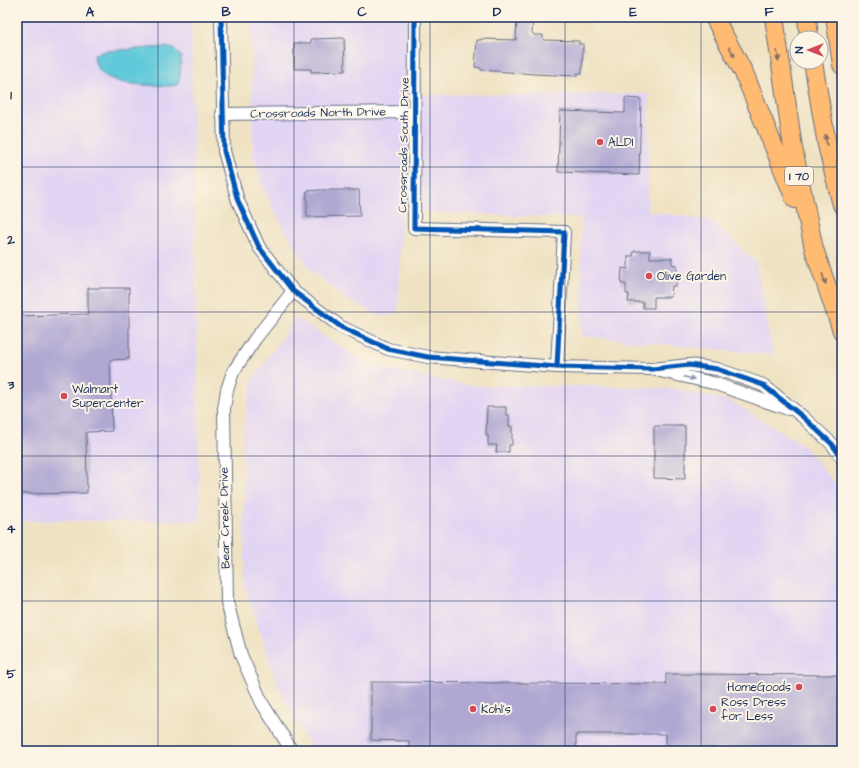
<svg xmlns="http://www.w3.org/2000/svg" width="859" height="768" font-family="'Architects Daughter',sans-serif">
	<style>
		.built { fill: #e2d4f3 }
		.water { fill: #5ec8d9; stroke: #3c7c9c }
		.building { fill: #b0a8d3 }
		.lines { fill: none; stroke-linecap: round; stroke-linejoin: round }
		.minor-casing { stroke: #656e81; stroke-width: 14 }
		.highway-casing { stroke: #656e81; stroke-width: 20 }
		.minor { stroke: #fff; stroke-width: 12 }
		.highway { stroke: #febb71; stroke-width: 18 }
		.cycleway-casing { stroke: #fcf5e5; stroke-width: 8 }
		.cycleway { stroke: #0057b8; stroke-width: 5 }
		.oneway { fill: #816e67 }
		.oneway2 { fill: #8d97ae }
		.grid { fill: none; stroke: #1b2f5e; stroke-width: 1; stroke-opacity: 0.55 }
		.poi-dot { fill: #d1495b; stroke: #fcf5e5; stroke-width: 1.5 }
		.labels { text-anchor: middle; dominant-baseline: central; stroke-width: 4; stroke-linejoin: round; paint-order: stroke }
		.shield { fill: #fcf5e5; stroke: #5e6a86; stroke-width: 1 }
		.shield-label { font-size: 11px; font-weight: bold; fill: #1b2f5e }
		.street-label { font-size: 12px; fill: #1b2f5e; stroke: #fcf5e5 }
		.poi-label { font-size: 12px; fill: #1b2f5e; stroke: #fcf5e5; text-anchor: start }
		.neatline { fill: none; stroke: #1b2f5e; stroke-width: 1.5 }
		.grid-label { font-size: 13px; text-anchor: middle; font-weight: bold; fill: #1b2f5e }
	</style>
	<rect width="100%" height="100%" fill="#fcf5e5"/>
	<filter id="ink" filterUnits="userSpaceOnUse"><feTurbulence type="fractalNoise" baseFrequency=".025" numOctaves="2"/><feDisplacementMap in="SourceGraphic" scale="8" xChannelSelector="R" yChannelSelector="G"/><feConvolveMatrix kernelMatrix="1 2 1 2 8 2 1 2 1" color-interpolation-filters="sRGB"/></filter>
	<filter id="wash" filterUnits="userSpaceOnUse"><feTurbulence type="fractalNoise" baseFrequency=".012" numOctaves="4" result="noise"/><feDisplacementMap in="SourceGraphic" scale="16" xChannelSelector="R" yChannelSelector="G"/><feGaussianBlur stdDeviation="0.9" result="paint"/><feColorMatrix in="noise" values="0 0 0 0 0 0 0 0 0 0 0 0 0 0 0 0 0 1.4 0 .05"/><feComposite in="paint" operator="in"/></filter>
	<g filter="url(#wash)">
		<rect width="100%" height="100%" fill="#efe2c2"/>
		<g class="built">
			<path d="M 17,17 L 191,17 L 200,521 L 17,521 Z"/>
			<path d="M 251,17 L 408,17 L 410,95 L 649,94 L 648,211 L 713,221 L 756,263 L 773,355 L 582,336 L 581,218 L 428,212 L 401,209 L 398,313 L 381,317 L 348,300 L 310,270 L 282,226 L 264,191 L 253,155 Z"/>
			<path d="M 296,318 L 370,366 L 474,386 L 592,386 L 674,389 L 730,401 L 802,444 L 842,492 L 842,751 L 313,751 L 280,691 L 245,587 L 243,431 L 252,381 Z"/>
		</g>
		<path class="water" d="M 166,47 L 174,49 L 181,56 L 180,77 L 177,85 L 169,86 C 144,84 95,89 94,54 L 105,51 Z"/>
		<g id="blocks">
			<g class="building">
				<path d="M 517,17 L 533,17 L 532,33 L 534,35 L 543,35 L 543,40 L 579,41 L 579,44 L 583,44 L 582,74 L 577,73 L 577,76 L 534,74 L 481,70 L 481,68 L 475,67 L 477,40 L 481,40 L 481,39 L 516,40 Z"/>
				<path d="M 344,38 L 345,71 L 311,72 L 311,69 L 294,69 L 294,43 L 311,43 L 311,39 Z"/>
				<path d="M 625,98 L 641,99 L 639,175 L 558,172 L 560,111 L 625,113 Z"/>
				<path d="M 320,190 L 359,190 L 360,216 L 307,217 L 307,191 Z"/>
				<path d="M 634,251 L 650,251 L 650,258 L 672,258 L 672,264 L 677,265 L 676,286 L 672,286 L 671,297 L 654,297 L 654,308 L 643,308 L 643,302 L 628,302 L 629,294 L 626,294 L 626,284 L 621,284 L 622,268 L 628,269 L 628,256 L 633,256 Z"/>
				<path d="M 88,288 L 129,288 L 129,359 L 110,360 L 112,431 L 86,432 L 87,493 L 17,494 L 17,316 L 88,314 Z"/>
				<path d="M 487,407 L 506,407 L 506,414 L 509,415 L 509,426 L 512,427 L 512,445 L 509,445 L 509,452 L 496,452 L 497,445 L 488,445 L 488,435 L 486,435 Z"/>
				<path d="M 654,426 L 685,426 L 685,479 L 654,478 Z"/>
				<path d="M 666,674 L 842,675 L 842,751 L 759,751 L 759,748 L 666,748 L 666,734 L 576,734 L 576,751 L 409,751 L 409,741 L 371,740 L 371,682 L 666,684 Z"/>
			</g>
		</g>
	</g>
	<g filter="url(#ink)">
		<use href="#blocks" fill-opacity="0" stroke="#656e81" stroke-width="1"/>
		<g class="lines">
			<g class="minor-casing">
				<g id="minor">
					<path d="M 221,17 L 224,151 L 238,201 L 259,247 L 293,291 L 341,327 L 388,349 L 428,357 L 557,367 L 652,369 L 689,365 L 717,369 L 763,385 L 803,417 L 832,444 L 842,458"/>
					<path d="M 415,17 L 414,228 L 564,232 L 557,367"/>
					<path d="M 222,114 L 414,112"/>
					<path d="M 660,371 L 713,383 L 788,409"/>
					<path d="M 292,751 L 262,703 L 241,655 L 227,602 L 224,409 L 227,390 L 233,372 L 255,339 L 293,291"/>
				</g>
			</g>
			<g class="highway-casing">
				<g id="highway">
					<path d="M 714,17 L 744,73 L 795,199"/>
					<path d="M 774,17 L 793,148 L 814,249 L 842,331"/>
					<path d="M 807,17 L 809,38"/>
					<path d="M 835,17 L 842,65"/>
					<path d="M 813,62 L 827,145 L 842,205"/>
				</g>
			</g>
			<use href="#minor" class="minor"/>
			<use href="#highway" class="highway"/>
			<g class="cycleway-casing">
				<g id="cycleway">
					<path d="M 221,17 L 224,151 L 238,201 L 259,247 L 293,291 L 341,327 L 388,349 L 428,357 L 557,367 L 652,369 L 689,365 L 717,369 L 763,385 L 803,417 L 832,444 L 842,458"/>
					<path d="M 415,17 L 414,228 L 564,232 L 557,367"/>
				</g>
			</g>
			<use href="#cycleway" class="cycleway"/>
		</g>
		<defs><path id="oneway-solid" d="M-6-.8H1V-3.2L6.5 0L1 3.2V.8H-6Z"/></defs>
		<g class="oneway">
			<use href="#oneway-solid" transform="translate(732 52) rotate(62)"/>
			<use href="#oneway-solid" transform="translate(778 56) rotate(81)"/>
			<use href="#oneway-solid" transform="translate(826 140) rotate(-100)"/>
			<use href="#oneway-solid" transform="translate(824 279) rotate(71)"/>
		</g>
		<use class="oneway2" href="#oneway-solid" transform="translate(689 378) rotate(13)"/>
	</g>
	<path class="grid" d="M 158,17 L 158,751M 294,17 L 294,751M 430,17 L 430,751M 565,17 L 565,751M 701,17 L 701,751M 17,167 L 842,167M 17,312 L 842,312M 17,456 L 842,456M 17,601 L 842,601"/>
	<g class="poi-dot">
		<circle cx="600" cy="142" r="4"/>
		<circle cx="649" cy="276" r="4"/>
		<circle cx="64" cy="396" r="4"/>
		<circle cx="799" cy="687" r="4"/>
		<circle cx="473" cy="709" r="4"/>
		<circle cx="713" cy="709" r="4"/>
	</g>
	<g class="labels">
		<rect class="shield" x="785" y="167" width="28" height="18" rx="3"/>
		<g class="shield-label">
			<text x="799" y="176">I 70</text>
		</g>
		<g class="street-label">
			<text transform="translate(318 113) rotate(-1)">Crossroads North Drive</text>
			<text transform="translate(404 145) rotate(-89)">Crossroads South Drive</text>
			<text transform="translate(225 518) rotate(-91)">Bear Creek Drive</text>
		</g>
		<g class="poi-label">
			<text x="608" y="142">ALDI</text>
			<text x="657" y="276">Olive Garden</text>
			<text x="72" y="389">Walmart<tspan x="72" dy="14">Supercenter</tspan></text>
			<text x="791" y="687" text-anchor="end">HomeGoods</text>
			<text x="721" y="702">Ross Dress<tspan x="721" dy="14">for Less</tspan></text>
			<text x="481" y="709">Kohl's</text>
		</g>
	</g>
	<rect width="859" height="768" fill="none" stroke="#fcf5e5" stroke-width="44"/>
	<g transform="translate(809 50) rotate(270)"><circle r="19" fill="#fcf5e5" stroke="#a2a6af"/>
	<path d="M0-3L7 15L0 10L-7 15Z" fill="#d1495b"/>
	<text y="-6" font-size="11" font-weight="bold" text-anchor="middle" fill="#1b2f5e">N</text>
	</g>
	<rect x="22" y="22" width="815" height="724" class="neatline"/>
	<g class="grid-label">
		<text x="90" y="16">A</text>
		<text x="226" y="16">B</text>
		<text x="362" y="16">C</text>
		<text x="497" y="16">D</text>
		<text x="633" y="16">E</text>
		<text x="769" y="16">F</text>
		<text x="11" y="99">1</text>
		<text x="11" y="244">2</text>
		<text x="11" y="389">3</text>
		<text x="11" y="533">4</text>
		<text x="11" y="678">5</text>
	</g>
</svg>
